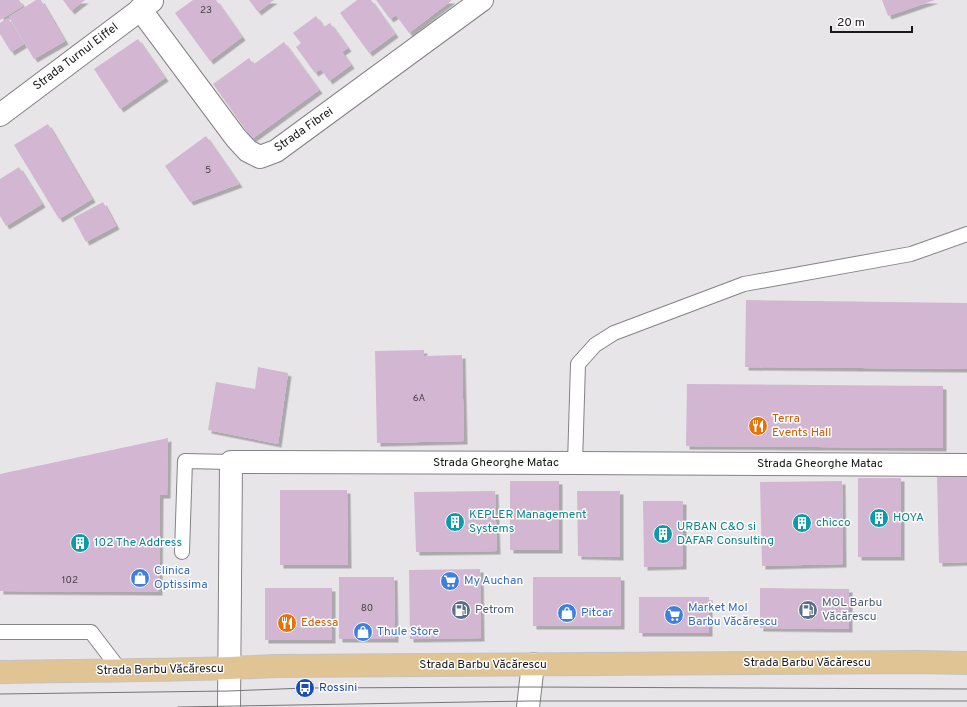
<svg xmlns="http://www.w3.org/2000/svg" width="967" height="707" font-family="Overpass,sans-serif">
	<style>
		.building { fill: #d3b7d2; filter: url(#shadow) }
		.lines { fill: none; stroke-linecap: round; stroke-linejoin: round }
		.lane-casing { stroke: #848284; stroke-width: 16 }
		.street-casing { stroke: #848284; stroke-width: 24 }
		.primary-casing { stroke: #c3c3c3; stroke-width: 24 }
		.lane { stroke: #fff; stroke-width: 14 }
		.street { stroke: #fff; stroke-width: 22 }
		.primary { stroke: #e0c494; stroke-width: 22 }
		.tram { stroke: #777677; stroke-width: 1 }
		.labels { text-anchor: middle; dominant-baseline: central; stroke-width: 3; stroke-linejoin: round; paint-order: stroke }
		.number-label { font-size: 10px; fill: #484046 }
		.street-label { font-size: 12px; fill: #191818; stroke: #fff }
		.food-label { font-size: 12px; fill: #c56008; stroke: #fff; text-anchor: start }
		.culture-label { font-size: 12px; fill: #0d838f; stroke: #fff; text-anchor: start }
		.shop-label { font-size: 12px; fill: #366cbe; stroke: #fff; text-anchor: start }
		.service-label { font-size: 12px; fill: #4e5e75; stroke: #fff; text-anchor: start }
		.transit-label { font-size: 12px; fill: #164399; stroke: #fff; text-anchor: start }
	</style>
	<defs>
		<filter id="shadow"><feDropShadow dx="3.5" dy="3.5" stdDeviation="0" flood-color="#0004"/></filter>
	</defs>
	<rect width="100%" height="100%" fill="#e8e5e8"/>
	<g class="building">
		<path d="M 0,0 L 19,0 L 23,6 L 0,20 Z"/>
		<path d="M 36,0 L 41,0 L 65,41 L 34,59 L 9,17 Z"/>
		<path d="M 63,0 L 85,0 L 71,11 Z"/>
		<path d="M 193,0 L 216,0 L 242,37 L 210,61 L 175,13 Z"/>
		<path d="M 249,0 L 274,0 L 258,12 Z"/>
		<path d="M 357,0 L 371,0 L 395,34 L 369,53 L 340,13 Z"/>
		<path d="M 376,0 L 452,0 L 409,33 L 396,15 L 390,19 Z"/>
		<path d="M 882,0 L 935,0 L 888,16 Z"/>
		<path d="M 316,16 L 324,27 L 330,23 L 348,48 L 342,52 L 351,65 L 329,81 L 321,69 L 315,73 L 296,47 L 301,43 L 293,33 Z"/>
		<path d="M 8,18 L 24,44 L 11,52 L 0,34 L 0,23 Z"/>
		<path d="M 138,39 L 165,78 L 120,109 L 94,69 Z"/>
		<path d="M 284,42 L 319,90 L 252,139 L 213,84 L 249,58 L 256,68 L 254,64 Z"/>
		<path d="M 48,124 L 92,199 L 59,219 L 14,145 Z"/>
		<path d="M 206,136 L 239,184 L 190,202 L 165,166 Z"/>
		<path d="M 19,167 L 42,204 L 6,226 L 0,216 L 0,179 Z"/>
		<path d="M 103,202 L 116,226 L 86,242 L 73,218 Z"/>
		<path d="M 746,300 L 967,303 L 967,369 L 745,367 Z"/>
		<path d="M 424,350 L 424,356 L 462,355 L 464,441 L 377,443 L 375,351 Z"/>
		<path d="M 258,367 L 288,373 L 278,444 L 208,430 L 216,382 L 255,389 Z"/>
		<path d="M 687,384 L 943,386 L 943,448 L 686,446 Z"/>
		<path d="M 168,438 L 167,495 L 160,495 L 159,592 L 0,591 L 0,474 Z"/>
		<path d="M 937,477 L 967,477 L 967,562 L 939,563 Z"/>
		<rect x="858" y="478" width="43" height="79"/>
		<rect x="510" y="481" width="49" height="69"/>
		<path d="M 842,481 L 843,564 L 762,566 L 760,482 Z"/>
		<path d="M 280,490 L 347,490 L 348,565 L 280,565 Z"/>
		<path d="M 495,491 L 497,551 L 416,552 L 414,492 Z"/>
		<path d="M 577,491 L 620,491 L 620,557 L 578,556 Z"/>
		<path d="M 643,501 L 683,501 L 683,566 L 644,567 Z"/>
		<path d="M 480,569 L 481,638 L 410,639 L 409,570 Z"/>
		<path d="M 339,577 L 394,577 L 395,639 L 339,639 Z"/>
		<rect x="533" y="577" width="88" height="49"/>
		<rect x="265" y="588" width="67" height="52"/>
		<path d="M 760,588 L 849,589 L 849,629 L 760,628 Z"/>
		<rect x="639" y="597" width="70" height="36"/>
	</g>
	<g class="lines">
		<g class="lane-casing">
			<g id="lane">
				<path d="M 575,463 L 578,364 L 595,345 L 614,333 L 744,284 L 911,254 L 967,234"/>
				<path d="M 182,552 L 185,461 L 231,462"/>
				<path d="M 0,632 L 91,632 L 120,670"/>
			</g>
		</g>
		<g class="street-casing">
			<g id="street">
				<path d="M 140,9 L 236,138 L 248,151 L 260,157 L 276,151 L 482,0"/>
				<path d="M 0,115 L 152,1"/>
				<path d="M 229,707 L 231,462 L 575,463 L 967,465"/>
				<path d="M 528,707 L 533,664"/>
			</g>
		</g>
		<g class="primary-casing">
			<path id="primary" d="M 0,672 C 92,670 184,671 276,666 L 919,662 L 967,663"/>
		</g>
		<use href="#lane" class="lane"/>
		<use href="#street" class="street"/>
		<use href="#primary" class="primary"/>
		<g class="tram">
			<path d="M 0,694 L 229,691 L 305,688 L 531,687 L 967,689"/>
			<path d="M 178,707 L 529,701 L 967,701"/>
		</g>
	</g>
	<defs>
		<g id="restaurant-disc" transform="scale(1)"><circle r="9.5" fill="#e8710a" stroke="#fff"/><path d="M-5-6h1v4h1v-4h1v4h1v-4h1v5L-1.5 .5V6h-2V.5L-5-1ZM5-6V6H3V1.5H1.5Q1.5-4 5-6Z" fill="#fff"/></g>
		<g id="building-disc" transform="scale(1)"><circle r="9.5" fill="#0f9aa8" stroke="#fff"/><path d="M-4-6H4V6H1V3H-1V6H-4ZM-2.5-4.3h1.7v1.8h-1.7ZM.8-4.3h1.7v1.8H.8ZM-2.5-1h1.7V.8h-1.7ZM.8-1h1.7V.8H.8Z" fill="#fff"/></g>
		<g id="shop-disc" transform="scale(1)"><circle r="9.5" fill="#3f7fe0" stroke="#fff"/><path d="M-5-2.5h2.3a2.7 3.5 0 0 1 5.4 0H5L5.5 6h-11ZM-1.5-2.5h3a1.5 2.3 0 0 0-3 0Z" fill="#fff"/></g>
		<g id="supermarket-disc" transform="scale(1)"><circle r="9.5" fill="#3f7fe0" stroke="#fff"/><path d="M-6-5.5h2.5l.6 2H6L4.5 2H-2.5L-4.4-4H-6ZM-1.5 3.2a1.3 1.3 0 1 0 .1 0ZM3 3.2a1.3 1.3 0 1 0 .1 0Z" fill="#fff"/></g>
		<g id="fuel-disc" transform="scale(1)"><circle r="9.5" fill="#5c6f8a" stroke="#fff"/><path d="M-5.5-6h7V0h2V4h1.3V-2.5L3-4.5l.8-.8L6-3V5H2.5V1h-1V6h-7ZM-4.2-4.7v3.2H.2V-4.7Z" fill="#fff"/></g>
		<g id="bus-disc" transform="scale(1)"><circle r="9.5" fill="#1a4fb4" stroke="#fff"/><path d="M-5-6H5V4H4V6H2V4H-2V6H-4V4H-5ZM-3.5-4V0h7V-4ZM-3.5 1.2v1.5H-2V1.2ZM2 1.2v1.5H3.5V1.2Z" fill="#fff"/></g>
	</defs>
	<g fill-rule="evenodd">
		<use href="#restaurant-disc" x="758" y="426"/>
		<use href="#building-disc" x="879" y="518"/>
		<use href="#building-disc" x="455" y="522"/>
		<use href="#building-disc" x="802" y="523"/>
		<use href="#building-disc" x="663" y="534"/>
		<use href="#building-disc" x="80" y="543"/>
		<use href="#shop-disc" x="140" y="578"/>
		<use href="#supermarket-disc" x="450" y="581"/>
		<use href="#fuel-disc" x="461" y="610"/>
		<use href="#fuel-disc" x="808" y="610"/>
		<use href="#shop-disc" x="567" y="613"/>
		<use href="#supermarket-disc" x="674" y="615"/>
		<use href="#restaurant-disc" x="287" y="623"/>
		<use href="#shop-disc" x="363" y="632"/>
		<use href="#bus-disc" x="305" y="688"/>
	</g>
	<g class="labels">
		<g class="number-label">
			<text x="206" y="10">23</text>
			<text x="208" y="170">5</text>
			<text x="419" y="398">6A</text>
			<text x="70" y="580">102</text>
			<text x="367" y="608">80</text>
		</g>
		<g class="street-label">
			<text transform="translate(76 57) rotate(-37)">Strada Turnul Eiffel</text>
			<text transform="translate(304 130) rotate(-35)">Strada Fibrei</text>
			<text x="496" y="463">Strada Gheorghe Matac</text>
			<text x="820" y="464">Strada Gheorghe Matac</text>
			<text x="807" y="663">Strada Barbu Văcărescu</text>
			<text x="483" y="665">Strada Barbu Văcărescu</text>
			<text transform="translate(160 670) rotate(-1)">Strada Barbu Văcărescu</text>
		</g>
		<g class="food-label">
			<text x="772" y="419">Terra<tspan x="772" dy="14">Events Hall</tspan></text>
			<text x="301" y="623">Edessa</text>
		</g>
		<g class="culture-label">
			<text x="469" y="515">KEPLER Management<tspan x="469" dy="14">Systems</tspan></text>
			<text x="893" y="518">HOYA</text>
			<text x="816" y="523">chicco</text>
			<text x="677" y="527">URBAN C&amp;O si<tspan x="677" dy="14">DAFAR Consulting</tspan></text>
			<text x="94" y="543">102 The Address</text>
		</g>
		<g class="shop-label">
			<text x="154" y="571">Clinica<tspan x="154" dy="14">Optissima</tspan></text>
			<text x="464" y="581">My Auchan</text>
			<text x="688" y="608">Market Mol<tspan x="688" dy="14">Barbu Văcărescu</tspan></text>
			<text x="581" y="613">Pitcar</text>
			<text x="377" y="632">Thule Store</text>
		</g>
		<g class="service-label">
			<text x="822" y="603">MOL Barbu<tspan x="822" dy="14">Văcărescu</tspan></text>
			<text x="475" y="610">Petrom</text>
		</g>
		<g class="transit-label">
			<text x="319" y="688">Rossini</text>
		</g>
	</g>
	<path d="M831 26v6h81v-6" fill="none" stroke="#191818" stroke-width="2"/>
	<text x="837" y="26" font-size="12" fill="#191818" stroke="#ffffff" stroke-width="3" paint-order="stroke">20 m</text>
</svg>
